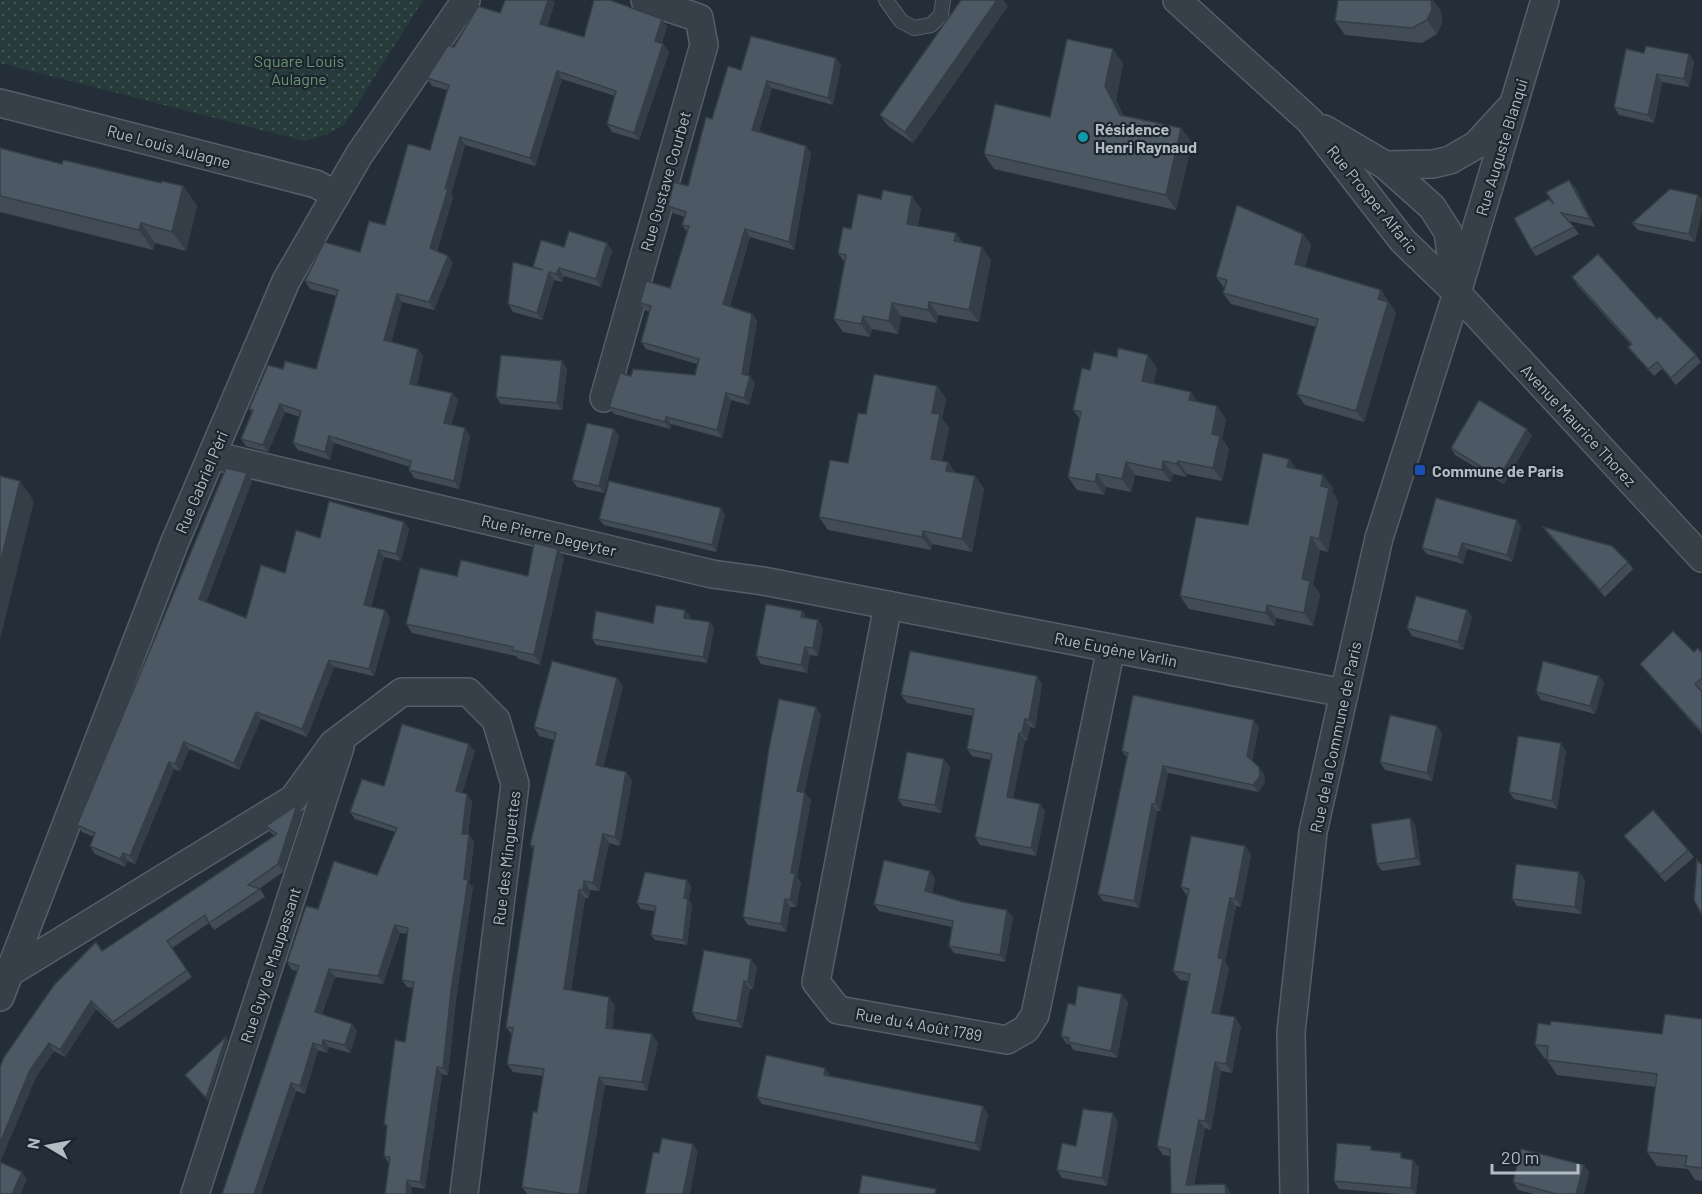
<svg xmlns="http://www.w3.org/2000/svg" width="1702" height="1194" font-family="Barlow,sans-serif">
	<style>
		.park { fill: url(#park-dots) }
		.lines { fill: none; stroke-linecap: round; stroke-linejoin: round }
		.lane-casing { stroke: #565e67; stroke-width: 16 }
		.street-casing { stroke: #565e67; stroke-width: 30 }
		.lane { stroke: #374049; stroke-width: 14 }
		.street { stroke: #374049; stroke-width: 27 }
		.wall { fill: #414c56 }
		.shaded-wall { fill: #353e46 }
		.building { fill: #4c5864; stroke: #353e46; stroke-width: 1.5 }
		.culture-dot { fill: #0f9aa8; stroke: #1d252e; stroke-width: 2 }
		.transit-dot { fill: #1a4fb4; stroke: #1d252e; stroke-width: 2 }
		.labels { text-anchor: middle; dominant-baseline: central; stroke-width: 4.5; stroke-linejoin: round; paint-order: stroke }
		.park-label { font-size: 16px; fill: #6c9473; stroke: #1d252e }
		.poi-label { font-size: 16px; font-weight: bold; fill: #b3bbc5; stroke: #1d252e; text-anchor: start }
		.street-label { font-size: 16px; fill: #b3bbc5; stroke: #1d252e }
	</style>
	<defs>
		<pattern id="park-dots" width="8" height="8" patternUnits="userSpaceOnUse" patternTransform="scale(1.5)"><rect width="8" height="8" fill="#273b3b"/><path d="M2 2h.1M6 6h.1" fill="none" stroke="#445556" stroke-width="1.8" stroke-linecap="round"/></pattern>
	</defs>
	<rect width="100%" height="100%" fill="#242e39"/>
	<path class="park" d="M 0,0 L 423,0 L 345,124 L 328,134 L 305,141 L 0,63 Z"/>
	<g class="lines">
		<g class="lane-casing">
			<path id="lane" d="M 886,0 L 901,21 L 914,28 L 931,25 L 941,15 L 943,0"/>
		</g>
		<g class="street-casing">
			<g id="street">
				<path d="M 1177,0 L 1310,121 L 1403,241 L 1457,293 L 1702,558"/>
				<path d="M 0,103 L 316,184 L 336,195"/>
				<path d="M 1324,129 L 1385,165 L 1433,164 L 1450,160 L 1476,145 L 1508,110"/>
				<path d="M 1385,165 L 1432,207 L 1448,232 L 1455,283"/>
				<path d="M 604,398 L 704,45 L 699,18 L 645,0"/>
				<path d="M 212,455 L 712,574 L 763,581 L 1344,693"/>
				<path d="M 888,605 L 816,982 L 838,1010 L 1007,1040 L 1026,1029 L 1035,1015 L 1111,648"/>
				<path d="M 9,973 L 293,799 L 333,744 L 402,692 L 468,692 L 496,720 L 515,784 L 464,1194"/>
				<path d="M 0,997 L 174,544 L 286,281 L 359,155 L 466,0"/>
				<path d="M 195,1194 L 340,747"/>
				<path d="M 1294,1194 L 1291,1032 L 1313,832 L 1379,538 L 1457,293 L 1545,0"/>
			</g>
		</g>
		<use href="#lane" class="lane"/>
		<use href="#street" class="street"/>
	</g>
	<g class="wall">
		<path d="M 1338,0 L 1433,0 L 1441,11 L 1442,23 L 1437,34 L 1422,43 L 1345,35 L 1335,21 Z"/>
		<path d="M 555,1 L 547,26 L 584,37 L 667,26 L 662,43 L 663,44 L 669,52 L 639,140 L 612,132 L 607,124 L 615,96 L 562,79 L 535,166 L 465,145 L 451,194 L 453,197 L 437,251 L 453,263 L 434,310 L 402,302 L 391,342 L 423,356 L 417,385 L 452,393 L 458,400 L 451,425 L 465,428 L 470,436 L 459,489 L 414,478 L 409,470 L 410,467 L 334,443 L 330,460 L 298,450 L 293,443 L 300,417 L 285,412 L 268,452 L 246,446 L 241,439 L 252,412 L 249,409 L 283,369 L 316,369 L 337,296 L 310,289 L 305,281 L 360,252 L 385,225 L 430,150 L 447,90 L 432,86 L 427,78 L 454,47 L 500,13 Z"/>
		<path d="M 1008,6 L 913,143 L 888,126 L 880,115 Z"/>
		<path d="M 1113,49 L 1123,64 L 1116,100 L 1123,115 L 1181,128 L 1192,143 L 1176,210 L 994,169 L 984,154 L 1050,117 Z"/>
		<path d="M 1644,53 L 1689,54 L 1694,62 L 1689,87 L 1662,82 L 1654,123 L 1619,115 L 1614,107 Z"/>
		<path d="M 841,65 L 833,105 L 772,88 L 759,131 L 811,153 L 794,250 L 750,237 L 730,306 L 752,314 L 757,321 L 748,376 L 755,383 L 749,405 L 731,400 L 722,438 L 671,424 L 670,429 L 614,414 L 609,407 L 631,376 L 695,375 L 697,364 L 646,349 L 641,342 L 650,312 L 645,310 L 640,303 L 670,288 L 687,232 L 682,225 L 685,217 L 673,213 L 668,206 L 688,186 L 712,119 L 741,70 Z"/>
		<path d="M 0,148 L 62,164 L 161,183 L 183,186 L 197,206 L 186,251 L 155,243 L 153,250 L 0,212 Z"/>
		<path d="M 1569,180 L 1575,187 L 1595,227 L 1569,221 L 1579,234 L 1536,256 L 1531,249 L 1554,204 Z"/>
		<path d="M 1698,195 L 1702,200 L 1702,210 L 1695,242 L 1638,230 L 1632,223 Z"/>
		<path d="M 921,209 L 918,226 L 963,243 L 991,260 L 979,322 L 938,315 L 937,323 L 901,316 L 898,334 L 872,329 L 870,337 L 843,332 L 834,319 L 845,263 L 838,253 Z"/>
		<path d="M 1303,234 L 1311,245 L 1305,267 L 1381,290 L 1396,313 L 1364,422 L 1305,405 L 1297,394 L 1316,327 L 1231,304 L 1223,293 L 1224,288 L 1216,277 Z"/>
		<path d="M 607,243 L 612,251 L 601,287 L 564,276 L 562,282 L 554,280 L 542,320 L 513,312 L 508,304 L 533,267 L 564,247 Z"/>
		<path d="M 1572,277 L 1657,319 L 1696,355 L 1701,362 L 1676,385 L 1662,369 L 1654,376 L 1634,355 L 1628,347 L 1631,345 L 1577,285 Z"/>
		<path d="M 562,361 L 567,369 L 562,410 L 501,404 L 496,397 Z"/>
		<path d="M 1157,368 L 1153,384 L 1198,402 L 1226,419 L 1222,439 L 1229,449 L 1222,481 L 1187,474 L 1186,477 L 1173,474 L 1171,482 L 1135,475 L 1131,492 L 1106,487 L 1104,495 L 1077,490 L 1068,477 L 1080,419 L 1073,410 L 1090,370 Z"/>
		<path d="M 937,386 L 946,399 L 942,418 L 949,428 L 942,461 L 948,462 L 955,473 L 975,476 L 984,489 L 972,552 L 932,544 L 931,550 L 828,530 L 819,517 L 848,463 L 866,414 Z"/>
		<path d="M 614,429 L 619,436 L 604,493 L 577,487 L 572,480 Z"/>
		<path d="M 1532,436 L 1504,484 L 1455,455 L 1451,448 Z"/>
		<path d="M 1289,459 L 1296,469 L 1333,488 L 1332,492 L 1338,501 L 1328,552 L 1320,550 L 1313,585 L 1320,594 L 1313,626 L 1276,618 L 1275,626 L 1189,609 L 1180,596 L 1248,525 Z"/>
		<path d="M 247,473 L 252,481 L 206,602 L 246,618 L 285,573 L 320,538 L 404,522 L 409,529 L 401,561 L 384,557 L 371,607 L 385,610 L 390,618 L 374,676 L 334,667 L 307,737 L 261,719 L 239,770 L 189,749 L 180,771 L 174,769 L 135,864 L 128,861 L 125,867 L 95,854 L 90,846 L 94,837 L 82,832 L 77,825 Z"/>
		<path d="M 725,514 L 716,552 L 604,525 L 599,519 Z"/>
		<path d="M 1521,527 L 1512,562 L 1467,549 L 1463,564 L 1427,554 L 1422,548 Z"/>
		<path d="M 1543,527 L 1628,562 L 1633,569 L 1605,597 L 1548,534 Z"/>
		<path d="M 558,549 L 564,558 L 540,665 L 519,659 L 516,656 L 412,633 L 406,624 L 457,576 L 528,576 Z"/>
		<path d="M 1467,610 L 1472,617 L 1463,650 L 1412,636 L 1407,628 Z"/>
		<path d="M 802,611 L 807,618 L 818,620 L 823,628 L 818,656 L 810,655 L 807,673 L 761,664 L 756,656 Z"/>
		<path d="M 690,616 L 689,619 L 710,622 L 714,629 L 707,663 L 596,645 L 592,639 L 653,623 Z"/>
		<path d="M 1694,652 L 1702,653 L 1702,690 L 1701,691 L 1702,692 L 1702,734 L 1646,671 L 1640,664 Z"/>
		<path d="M 1599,676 L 1604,683 L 1595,714 L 1541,700 L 1536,692 Z"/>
		<path d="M 1042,684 L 1035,728 L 1030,727 L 1027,741 L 1025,740 L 1013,798 L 1040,804 L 1045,811 L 1036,856 L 980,845 L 975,837 L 991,760 L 972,756 L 967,749 L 973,716 L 907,703 L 901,695 Z"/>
		<path d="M 623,686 L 603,767 L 626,772 L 632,781 L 620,846 L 609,843 L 599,891 L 590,890 L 589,898 L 585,898 L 571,990 L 615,1005 L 612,1029 L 658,1043 L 647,1091 L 605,1085 L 586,1194 L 527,1194 L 522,1187 L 537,1112 L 543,1076 L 513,1072 L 507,1064 L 512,1035 L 506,1027 L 534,850 L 530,845 L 554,740 L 539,736 L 534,727 Z"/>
		<path d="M 821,715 L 804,793 L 805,793 L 811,800 L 797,877 L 801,882 L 796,907 L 790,907 L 786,932 L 748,925 L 743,917 Z"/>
		<path d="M 1259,727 L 1252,761 L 1259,767 L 1264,774 L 1265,783 L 1258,792 L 1168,773 L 1160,811 L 1157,811 L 1139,908 L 1103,901 L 1098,894 L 1127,758 L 1122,751 Z"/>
		<path d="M 1442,733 L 1432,781 L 1385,770 L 1380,762 Z"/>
		<path d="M 475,751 L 462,793 L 467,794 L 472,802 L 468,834 L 474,842 L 469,883 L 473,887 L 456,999 L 448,1075 L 442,1074 L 425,1189 L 412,1187 L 412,1194 L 385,1194 L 389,1163 L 384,1156 L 387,1128 L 384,1124 L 405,1042 L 413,988 L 407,987 L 402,980 L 408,934 L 400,933 L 383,984 L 335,977 L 322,1014 L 352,1024 L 357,1031 L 350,1053 L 329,1047 L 327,1053 L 318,1050 L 305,1094 L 296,1091 L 261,1194 L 222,1194 L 297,971 L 292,970 L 287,962 L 318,909 L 377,875 L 395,832 L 355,819 L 350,812 L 384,786 Z"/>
		<path d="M 1566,751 L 1557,809 L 1514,799 L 1509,792 Z"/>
		<path d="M 950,767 L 941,813 L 903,806 L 898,799 Z"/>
		<path d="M 297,805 L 302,812 L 283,872 L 259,889 L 260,889 L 265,897 L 214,930 L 209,923 L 172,948 L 192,977 L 118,1029 L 96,1009 L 65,1057 L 54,1051 L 36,1077 L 0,1162 L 0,1067 L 102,951 L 275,836 L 271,833 L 266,826 Z"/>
		<path d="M 1415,825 L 1421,865 L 1382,871 L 1377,864 Z"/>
		<path d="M 1624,836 L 1688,850 L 1694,857 L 1665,882 L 1630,843 Z"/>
		<path d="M 1245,846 L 1251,855 L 1241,907 L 1236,906 L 1225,962 L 1229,968 L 1219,1014 L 1241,1026 L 1232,1073 L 1221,1071 L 1211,1130 L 1205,1128 L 1194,1185 L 1231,1193 L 1171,1194 L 1171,1156 L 1163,1155 L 1157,1146 L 1188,981 L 1180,980 L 1173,971 L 1188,896 L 1187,896 L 1181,887 Z"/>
		<path d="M 1579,872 L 1585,880 L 1581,914 L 1517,906 L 1512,899 Z"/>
		<path d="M 935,878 L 932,893 L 1013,917 L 1005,962 L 954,953 L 949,946 L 952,927 L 879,911 L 874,904 Z"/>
		<path d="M 687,880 L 691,886 L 689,900 L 692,905 L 687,945 L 655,940 L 651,935 L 655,911 L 641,909 L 637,903 Z"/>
		<path d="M 757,967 L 753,989 L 750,989 L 742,1028 L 697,1020 L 692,1012 Z"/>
		<path d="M 1128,1002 L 1117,1058 L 1073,1050 L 1070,1044 L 1067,1044 L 1061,1036 L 1075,1005 Z"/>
		<path d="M 1702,1019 L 1702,1181 L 1695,1180 L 1688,1169 L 1657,1166 L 1647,1152 L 1656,1087 L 1557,1075 L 1547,1060 L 1547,1059 L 1545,1059 L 1535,1045 L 1662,1034 Z"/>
		<path d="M 830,1075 L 830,1076 L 988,1114 L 980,1151 L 762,1104 L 757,1097 Z"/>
		<path d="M 1118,1121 L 1107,1186 L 1062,1178 L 1057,1170 L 1076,1146 Z"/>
		<path d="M 1375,1151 L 1405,1159 L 1419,1167 L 1416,1194 L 1397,1194 L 1339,1189 L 1334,1181 Z"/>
		<path d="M 1584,1165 L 1589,1172 L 1584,1194 L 1533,1194 L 1518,1190 L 1513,1182 Z"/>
	</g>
	<g class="shaded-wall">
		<path d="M 548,0 L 555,1 L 546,31 L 540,24 Z"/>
		<path d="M 997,0 L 1003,0 L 1008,6 L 913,143 L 905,132 Z"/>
		<path d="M 1431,0 L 1433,0 L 1441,11 L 1442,23 L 1437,34 L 1427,20 Z"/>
		<path d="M 662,19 L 667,26 L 660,49 L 655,41 Z"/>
		<path d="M 663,44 L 669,52 L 639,140 L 634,133 Z"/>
		<path d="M 1113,49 L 1123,64 L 1116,100 L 1130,129 L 1120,115 L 1105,86 Z"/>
		<path d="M 1689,54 L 1694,62 L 1689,87 L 1684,79 Z"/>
		<path d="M 836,58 L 841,65 L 833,105 L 828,98 Z"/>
		<path d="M 557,71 L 562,79 L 535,166 L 530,158 Z"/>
		<path d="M 1657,74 L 1662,82 L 1654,123 L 1648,115 Z"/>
		<path d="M 767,81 L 772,88 L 757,137 L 752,130 Z"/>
		<path d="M 1181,128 L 1192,143 L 1176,210 L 1166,195 Z"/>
		<path d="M 460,137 L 465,145 L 451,194 L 453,197 L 436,256 L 430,248 Z"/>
		<path d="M 806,146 L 811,153 L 794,250 L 789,242 Z"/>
		<path d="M 1569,180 L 1575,187 L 1595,227 L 1590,219 Z"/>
		<path d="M 183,186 L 197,206 L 186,251 L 172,232 Z"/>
		<path d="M 1698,195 L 1702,200 L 1702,210 L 1695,242 L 1689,234 Z"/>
		<path d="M 912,196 L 921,209 L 916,237 L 907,224 Z"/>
		<path d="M 141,223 L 155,243 L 153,250 L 139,230 Z"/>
		<path d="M 745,229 L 750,237 L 728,311 L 723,304 Z"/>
		<path d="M 956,233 L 965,246 L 954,241 Z"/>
		<path d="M 1303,234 L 1311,245 L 1302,275 L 1295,264 Z"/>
		<path d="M 607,243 L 612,251 L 601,287 L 596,279 Z"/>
		<path d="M 982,247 L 991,260 L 979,322 L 969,310 Z"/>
		<path d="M 448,256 L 453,263 L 434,310 L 429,302 Z"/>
		<path d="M 559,268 L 564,276 L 562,282 L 556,274 Z"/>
		<path d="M 549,272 L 554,280 L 542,320 L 537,313 Z"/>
		<path d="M 1381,290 L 1396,313 L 1364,422 L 1356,411 Z"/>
		<path d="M 397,294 L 402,302 L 390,348 L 384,340 Z"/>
		<path d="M 929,302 L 938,315 L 937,323 L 928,310 Z"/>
		<path d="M 892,303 L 901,316 L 898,334 L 889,321 Z"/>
		<path d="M 752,314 L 757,321 L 747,381 L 742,374 Z"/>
		<path d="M 863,316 L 872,329 L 870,337 L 861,324 Z"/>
		<path d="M 418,349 L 423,356 L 415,391 L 410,384 Z"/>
		<path d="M 1148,355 L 1157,368 L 1151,394 L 1142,381 Z"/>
		<path d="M 562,361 L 567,369 L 562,410 L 557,403 Z"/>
		<path d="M 750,376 L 755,383 L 749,405 L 744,398 Z"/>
		<path d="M 937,386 L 946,399 L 942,418 L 949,428 L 940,472 L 931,459 L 932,413 Z"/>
		<path d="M 1191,392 L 1200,405 L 1189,400 Z"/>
		<path d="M 452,393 L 458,400 L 450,431 L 444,423 Z"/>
		<path d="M 726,393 L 731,400 L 722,438 L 717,430 Z"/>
		<path d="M 280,404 L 285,412 L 268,452 L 263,445 Z"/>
		<path d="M 1217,406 L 1226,419 L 1222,439 L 1229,449 L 1222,481 L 1213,468 L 1212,434 Z"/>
		<path d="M 666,417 L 671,424 L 670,429 L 665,422 Z"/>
		<path d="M 465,428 L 470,436 L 459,489 L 454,481 Z"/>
		<path d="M 614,429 L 619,436 L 604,493 L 599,486 Z"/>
		<path d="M 1527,429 L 1532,436 L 1504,484 L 1499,478 Z"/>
		<path d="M 329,436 L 334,443 L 330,460 L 325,452 Z"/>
		<path d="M 1289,459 L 1298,472 L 1287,467 Z"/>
		<path d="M 1163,461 L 1173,474 L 1171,482 L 1162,470 Z"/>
		<path d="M 1178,461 L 1187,474 L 1186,477 L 1177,464 Z"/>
		<path d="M 948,462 L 957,475 L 946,471 Z"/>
		<path d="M 1126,462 L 1135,475 L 1131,492 L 1122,479 Z"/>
		<path d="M 247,473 L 252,481 L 204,606 L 199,599 Z"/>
		<path d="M 1097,474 L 1106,487 L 1104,495 L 1095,482 Z"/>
		<path d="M 1323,475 L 1333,488 L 1332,492 L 1338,501 L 1328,552 L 1319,539 L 1321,486 Z"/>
		<path d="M 975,476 L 984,489 L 972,552 L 962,539 Z"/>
		<path d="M 20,481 L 34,501 L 0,640 L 0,564 Z"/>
		<path d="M 721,508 L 725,514 L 716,552 L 712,545 Z"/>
		<path d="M 1517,520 L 1521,527 L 1512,562 L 1507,555 Z"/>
		<path d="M 404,522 L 409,529 L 401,561 L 396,554 Z"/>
		<path d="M 923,531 L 932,544 L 931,550 L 922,537 Z"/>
		<path d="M 1311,537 L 1320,550 L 1313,585 L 1320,594 L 1313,626 L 1304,613 L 1302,579 Z"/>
		<path d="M 1462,543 L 1467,549 L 1463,564 L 1458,557 Z"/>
		<path d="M 558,549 L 564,558 L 540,665 L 534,655 Z"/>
		<path d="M 379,550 L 384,557 L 369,612 L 364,605 Z"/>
		<path d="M 1267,605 L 1276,618 L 1275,626 L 1266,613 Z"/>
		<path d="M 385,610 L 390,618 L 374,676 L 369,669 Z"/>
		<path d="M 685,610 L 690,616 L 688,624 L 684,618 Z"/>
		<path d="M 1467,610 L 1472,617 L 1463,650 L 1458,642 Z"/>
		<path d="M 802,611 L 808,619 L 801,617 Z"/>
		<path d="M 818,620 L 823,628 L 818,656 L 813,648 Z"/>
		<path d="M 710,622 L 714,629 L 707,663 L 703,657 Z"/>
		<path d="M 805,647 L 810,655 L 807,673 L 801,665 Z"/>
		<path d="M 329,660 L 334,667 L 307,737 L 302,729 Z"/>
		<path d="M 1037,676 L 1042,684 L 1035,728 L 1029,720 Z"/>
		<path d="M 1599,676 L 1604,683 L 1595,714 L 1590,706 Z"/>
		<path d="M 617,678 L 623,686 L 602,773 L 596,765 Z"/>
		<path d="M 816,707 L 821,715 L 803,799 L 797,791 Z"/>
		<path d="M 256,712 L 261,719 L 239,770 L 234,763 Z"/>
		<path d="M 1025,719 L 1030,727 L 1027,741 L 1022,733 Z"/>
		<path d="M 1254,720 L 1259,727 L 1251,763 L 1247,756 Z"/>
		<path d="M 1437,726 L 1442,733 L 1432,781 L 1427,773 Z"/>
		<path d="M 1019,733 L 1025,740 L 1012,804 L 1007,797 Z"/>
		<path d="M 184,742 L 189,749 L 180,771 L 175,764 Z"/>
		<path d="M 1561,743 L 1566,751 L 1557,809 L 1552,801 Z"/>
		<path d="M 469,744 L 475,751 L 461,798 L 456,791 Z"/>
		<path d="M 944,759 L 950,767 L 941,813 L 935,805 Z"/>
		<path d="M 169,762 L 174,769 L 135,864 L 130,856 Z"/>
		<path d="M 1163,766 L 1168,773 L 1160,811 L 1155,804 Z"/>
		<path d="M 1259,767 L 1264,774 L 1265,783 L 1258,792 L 1253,785 Z"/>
		<path d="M 626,772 L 632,781 L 620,846 L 615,837 Z"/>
		<path d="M 805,793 L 811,800 L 797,877 L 801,882 L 796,907 L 790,900 L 791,873 Z"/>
		<path d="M 467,794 L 472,802 L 467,841 L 462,834 Z"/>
		<path d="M 1040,804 L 1045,811 L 1036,856 L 1031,848 Z"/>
		<path d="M 1152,804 L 1157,811 L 1139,908 L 1134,901 Z"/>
		<path d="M 297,805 L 302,812 L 283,872 L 278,864 Z"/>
		<path d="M 1410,818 L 1415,825 L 1421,865 L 1416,858 Z"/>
		<path d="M 469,834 L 474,842 L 469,883 L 473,887 L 456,999 L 448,1075 L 443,1068 L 451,991 Z"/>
		<path d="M 603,834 L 609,843 L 599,891 L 593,883 Z"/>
		<path d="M 1245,846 L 1251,855 L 1241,907 L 1235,899 Z"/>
		<path d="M 123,853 L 128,861 L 125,867 L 120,859 Z"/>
		<path d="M 930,871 L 935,878 L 931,899 L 925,891 Z"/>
		<path d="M 1579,872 L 1585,880 L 1581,914 L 1575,907 Z"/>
		<path d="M 687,880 L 691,886 L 689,900 L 692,905 L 687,945 L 683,940 L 684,898 Z"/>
		<path d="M 584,881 L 590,890 L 589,898 L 583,890 Z"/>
		<path d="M 579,890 L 585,898 L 570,997 L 564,989 Z"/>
		<path d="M 1230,898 L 1236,906 L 1225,962 L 1229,968 L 1218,1021 L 1212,1013 L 1218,958 Z"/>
		<path d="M 785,899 L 790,907 L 786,932 L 781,924 Z"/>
		<path d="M 1007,910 L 1013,917 L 1005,962 L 1000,955 Z"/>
		<path d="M 395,925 L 400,933 L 383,984 L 378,976 Z"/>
		<path d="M 751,959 L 757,967 L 753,989 L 748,982 Z"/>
		<path d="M 329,969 L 335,977 L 320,1019 L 315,1012 Z"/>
		<path d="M 744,981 L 750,989 L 742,1028 L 737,1021 Z"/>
		<path d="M 1122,994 L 1128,1002 L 1117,1058 L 1111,1051 Z"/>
		<path d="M 609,997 L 615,1005 L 612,1036 L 606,1028 Z"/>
		<path d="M 91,1001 L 96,1009 L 65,1057 L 60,1050 Z"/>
		<path d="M 1235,1017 L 1241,1026 L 1232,1073 L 1226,1064 Z"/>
		<path d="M 352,1024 L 357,1031 L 350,1053 L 345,1045 Z"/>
		<path d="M 652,1034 L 658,1043 L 647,1091 L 642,1082 Z"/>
		<path d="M 226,1037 L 228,1041 L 208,1102 L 206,1098 Z"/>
		<path d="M 323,1040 L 329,1047 L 327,1053 L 322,1046 Z"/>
		<path d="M 49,1043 L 54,1051 L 36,1077 L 0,1162 L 0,1143 L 30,1070 Z"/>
		<path d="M 313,1043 L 318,1050 L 305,1094 L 300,1086 Z"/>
		<path d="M 1215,1062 L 1221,1071 L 1211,1130 L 1205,1121 Z"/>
		<path d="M 437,1067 L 442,1074 L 425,1189 L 420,1182 Z"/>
		<path d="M 825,1068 L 830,1075 L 829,1083 L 824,1075 Z"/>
		<path d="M 599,1077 L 605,1085 L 586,1194 L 579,1194 Z"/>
		<path d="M 291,1083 L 296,1091 L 261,1194 L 254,1194 Z"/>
		<path d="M 983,1106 L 988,1114 L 980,1151 L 975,1143 Z"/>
		<path d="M 1113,1113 L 1118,1121 L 1107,1186 L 1102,1178 Z"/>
		<path d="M 1199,1120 L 1205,1128 L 1192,1194 L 1186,1185 Z"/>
		<path d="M 693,1144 L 698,1151 L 690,1194 L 683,1194 Z"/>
		<path d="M 1413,1160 L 1419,1167 L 1416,1194 L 1415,1194 L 1411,1188 Z"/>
		<path d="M 1584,1165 L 1589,1172 L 1584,1194 L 1576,1194 Z"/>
		<path d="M 22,1172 L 27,1179 L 21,1194 L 12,1194 Z"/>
		<path d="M 407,1180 L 412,1187 L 412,1194 L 406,1194 Z"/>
		<path d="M 1225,1184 L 1231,1193 L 1231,1194 L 1226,1194 Z"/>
	</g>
	<g class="building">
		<path d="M 505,0 L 548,0 L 540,24 L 584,37 L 594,0 L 610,0 L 662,19 L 655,41 L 663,44 L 634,133 L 607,124 L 616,91 L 557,71 L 530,158 L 460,137 L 445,189 L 448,189 L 430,248 L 448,256 L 429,302 L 397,294 L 384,340 L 418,349 L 410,384 L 452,393 L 444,423 L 465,428 L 454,481 L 409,470 L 411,461 L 329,436 L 325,452 L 293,443 L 301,411 L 280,404 L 263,445 L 241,439 L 253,410 L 249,409 L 268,365 L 283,369 L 285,361 L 316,369 L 338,290 L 305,281 L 324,242 L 360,252 L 369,221 L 385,225 L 408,144 L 430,150 L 449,85 L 427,78 L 448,45 L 454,47 L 478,6 L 500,13 Z"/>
		<path d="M 961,0 L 997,0 L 905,132 L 880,115 Z"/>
		<path d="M 1338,0 L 1431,0 L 1432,9 L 1427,20 L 1412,28 L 1335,21 Z"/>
		<path d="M 751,36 L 836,58 L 828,98 L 767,81 L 752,130 L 806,146 L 789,242 L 745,229 L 723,304 L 752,314 L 742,374 L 750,376 L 744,398 L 726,393 L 717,430 L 666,417 L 665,422 L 609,407 L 620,373 L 631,376 L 633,369 L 695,375 L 699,359 L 641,342 L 651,306 L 640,303 L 646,281 L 670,288 L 689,226 L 682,225 L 686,212 L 668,206 L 674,182 L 688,186 L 706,117 L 712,119 L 728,66 L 741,70 Z"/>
		<path d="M 1067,39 L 1113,49 L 1105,86 L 1120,115 L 1181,128 L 1166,195 L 984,154 L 995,104 L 1050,117 Z"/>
		<path d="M 1646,46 L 1689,54 L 1684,79 L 1657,74 L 1648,115 L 1614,107 L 1626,49 L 1644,53 Z"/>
		<path d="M 0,148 L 62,164 L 63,160 L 161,183 L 162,181 L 183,186 L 172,232 L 141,223 L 139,230 L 0,196 Z"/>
		<path d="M 1569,180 L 1590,219 L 1561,213 L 1574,227 L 1531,249 L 1514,218 L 1549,199 L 1554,204 L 1546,192 Z"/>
		<path d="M 1670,189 L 1698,195 L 1689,234 L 1632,223 Z"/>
		<path d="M 883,190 L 912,196 L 907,224 L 956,233 L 954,241 L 982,247 L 969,310 L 929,302 L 928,310 L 892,303 L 889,321 L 863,316 L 861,324 L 834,319 L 846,255 L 838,253 L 843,227 L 851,229 L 858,194 L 881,199 Z"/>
		<path d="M 1237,205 L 1303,234 L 1295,264 L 1381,290 L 1378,299 L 1388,302 L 1356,411 L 1297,394 L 1318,319 L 1223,293 L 1227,280 L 1216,277 Z"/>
		<path d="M 569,231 L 607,243 L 596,279 L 559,268 L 556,274 L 549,272 L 537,313 L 508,304 L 513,262 L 543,270 L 533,267 L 541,240 L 564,247 Z"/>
		<path d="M 1598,254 L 1657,319 L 1660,317 L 1696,355 L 1671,378 L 1657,362 L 1648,369 L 1628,347 L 1632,344 L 1572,277 Z"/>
		<path d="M 1118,348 L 1148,355 L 1142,381 L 1191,392 L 1189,400 L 1217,406 L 1212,434 L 1220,436 L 1213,468 L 1178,461 L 1177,464 L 1163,461 L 1162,470 L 1126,462 L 1122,479 L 1097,474 L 1095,482 L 1068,477 L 1081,412 L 1073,410 L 1082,368 L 1090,370 L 1094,352 L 1117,357 Z"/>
		<path d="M 501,355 L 562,361 L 557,403 L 496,397 Z"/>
		<path d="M 874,374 L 937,386 L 932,413 L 940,414 L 931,459 L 948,462 L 946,471 L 975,476 L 962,539 L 923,531 L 922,537 L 819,517 L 830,460 L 848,463 L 858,413 L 866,414 Z"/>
		<path d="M 1479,400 L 1527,429 L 1499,478 L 1451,448 Z"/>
		<path d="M 587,423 L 614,429 L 599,486 L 572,480 Z"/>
		<path d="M 1263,453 L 1289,459 L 1287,467 L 1323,475 L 1321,486 L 1329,488 L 1319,539 L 1311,537 L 1302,579 L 1310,581 L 1304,613 L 1267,605 L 1266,613 L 1180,596 L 1196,517 L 1248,525 Z"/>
		<path d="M 226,468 L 247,473 L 199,599 L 246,618 L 261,565 L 285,573 L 296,530 L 320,538 L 329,501 L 404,522 L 396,554 L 379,550 L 364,605 L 385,610 L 369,669 L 329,660 L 302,729 L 256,712 L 234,763 L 184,742 L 175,764 L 169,762 L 130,856 L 123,853 L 120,859 L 90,846 L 95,833 L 77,825 Z"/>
		<path d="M 0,476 L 20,481 L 0,564 Z"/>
		<path d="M 609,481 L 721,508 L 712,545 L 599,519 Z"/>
		<path d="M 1436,498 L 1517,520 L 1507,555 L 1462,543 L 1458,557 L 1422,548 Z"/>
		<path d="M 1543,527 L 1612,546 L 1628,562 L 1600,590 Z"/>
		<path d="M 534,543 L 558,549 L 534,655 L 512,650 L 513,647 L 406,624 L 420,568 L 457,576 L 461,560 L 528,576 Z"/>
		<path d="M 1416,596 L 1467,610 L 1458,642 L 1407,628 Z"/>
		<path d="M 766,604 L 802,611 L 801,617 L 818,620 L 813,648 L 805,647 L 801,665 L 756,656 Z"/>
		<path d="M 656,605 L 685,610 L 684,618 L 710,622 L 703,657 L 592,639 L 596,611 L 653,623 Z"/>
		<path d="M 1673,631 L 1694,652 L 1698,648 L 1702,653 L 1702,678 L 1695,684 L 1702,692 L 1702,732 L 1640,664 Z"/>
		<path d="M 910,651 L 1037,676 L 1029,720 L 1025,719 L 1022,733 L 1019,733 L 1007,797 L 1040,804 L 1031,848 L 975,837 L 992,754 L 967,749 L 974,709 L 901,695 Z"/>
		<path d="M 552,661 L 617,678 L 596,765 L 626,772 L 615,837 L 603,834 L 593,883 L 584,881 L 583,890 L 579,890 L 564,989 L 609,997 L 606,1028 L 652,1034 L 642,1082 L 599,1077 L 579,1194 L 566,1194 L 522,1187 L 533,1112 L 537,1112 L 544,1069 L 507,1064 L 513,1028 L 506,1027 L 534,846 L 530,845 L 556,733 L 534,727 Z"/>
		<path d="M 1543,661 L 1599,676 L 1590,706 L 1536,692 Z"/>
		<path d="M 1133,695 L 1254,720 L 1247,756 L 1259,767 L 1260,776 L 1253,785 L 1163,766 L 1155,804 L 1152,804 L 1134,901 L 1098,894 L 1128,753 L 1122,751 Z"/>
		<path d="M 779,699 L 816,707 L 797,791 L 805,793 L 791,873 L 795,874 L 790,900 L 785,899 L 781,924 L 743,917 L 769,748 Z"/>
		<path d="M 1390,715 L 1437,726 L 1427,773 L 1380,762 Z"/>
		<path d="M 402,724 L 469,744 L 456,791 L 467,794 L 462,834 L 469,834 L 464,879 L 468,880 L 451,991 L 443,1068 L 437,1067 L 420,1182 L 407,1180 L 406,1194 L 385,1194 L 390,1157 L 384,1156 L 387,1125 L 384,1124 L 395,1040 L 405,1042 L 414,982 L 402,980 L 408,928 L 395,925 L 378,976 L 329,969 L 315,1012 L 352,1024 L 345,1045 L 323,1040 L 322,1046 L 313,1043 L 300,1086 L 291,1083 L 254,1194 L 222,1194 L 299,966 L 287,962 L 306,906 L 318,909 L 334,861 L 377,875 L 397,828 L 350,812 L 362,779 L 384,786 Z"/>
		<path d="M 1518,736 L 1561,743 L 1552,801 L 1509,792 Z"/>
		<path d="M 907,752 L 944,759 L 935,805 L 898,799 Z"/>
		<path d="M 297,805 L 278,864 L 248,885 L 260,889 L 209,923 L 205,915 L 167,941 L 187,970 L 113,1022 L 91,1001 L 60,1050 L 49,1043 L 30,1070 L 0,1143 L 0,1067 L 4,1057 L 54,985 L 96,942 L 102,951 L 277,834 L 266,826 Z"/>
		<path d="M 1653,810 L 1688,850 L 1660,875 L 1624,836 Z"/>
		<path d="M 1410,818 L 1416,858 L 1377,864 L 1371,824 Z"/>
		<path d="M 1191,836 L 1245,846 L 1235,899 L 1230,898 L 1218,958 L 1223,959 L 1212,1013 L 1235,1017 L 1226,1064 L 1215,1062 L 1205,1121 L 1199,1120 L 1186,1185 L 1225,1184 L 1226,1194 L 1171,1194 L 1170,1149 L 1157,1146 L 1190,974 L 1173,971 L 1189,889 L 1181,887 Z"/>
		<path d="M 884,860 L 930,871 L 925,891 L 963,902 L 1007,910 L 1000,955 L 949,946 L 953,921 L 874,904 Z"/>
		<path d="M 1697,860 L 1702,865 L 1702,915 L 1694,900 Z"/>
		<path d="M 1516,864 L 1579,872 L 1575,907 L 1512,899 Z"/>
		<path d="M 645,872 L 687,880 L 684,898 L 688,899 L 683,940 L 651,935 L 656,906 L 637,903 Z"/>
		<path d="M 704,950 L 751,959 L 748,982 L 744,981 L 737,1021 L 692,1012 Z"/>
		<path d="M 1078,986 L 1122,994 L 1111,1051 L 1068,1042 L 1069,1038 L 1061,1036 L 1068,1003 L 1075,1005 Z"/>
		<path d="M 1665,1014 L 1702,1019 L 1702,1168 L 1685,1166 L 1687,1156 L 1647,1152 L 1657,1074 L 1547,1060 L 1548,1046 L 1535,1045 L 1538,1023 L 1550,1025 L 1551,1021 L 1662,1034 Z"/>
		<path d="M 226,1037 L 206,1098 L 185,1075 Z"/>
		<path d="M 766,1055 L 825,1068 L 824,1075 L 983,1106 L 975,1143 L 757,1097 Z"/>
		<path d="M 1083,1109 L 1113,1113 L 1102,1178 L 1057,1170 L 1062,1143 L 1076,1146 Z"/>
		<path d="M 662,1138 L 693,1144 L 683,1194 L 645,1194 L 653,1152 L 659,1153 Z"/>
		<path d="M 1337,1143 L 1371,1146 L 1371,1150 L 1401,1153 L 1401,1158 L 1413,1160 L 1411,1188 L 1334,1181 Z"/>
		<path d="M 1521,1149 L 1584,1165 L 1576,1194 L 1556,1194 L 1513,1182 Z"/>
		<path d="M 0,1162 L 22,1172 L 12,1194 L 0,1194 Z"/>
		<path d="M 862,1175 L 936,1189 L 935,1194 L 859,1194 Z"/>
	</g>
	<circle class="culture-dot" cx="1083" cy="137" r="6"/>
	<rect class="transit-dot" x="1414" y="464" width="12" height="12" rx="3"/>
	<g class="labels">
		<g class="park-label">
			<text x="299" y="60">Square Louis<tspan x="299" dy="18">Aulagne</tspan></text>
		</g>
		<g class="poi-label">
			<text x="1095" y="128">Résidence<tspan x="1095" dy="18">Henri Raynaud</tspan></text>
			<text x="1432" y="470">Commune de Paris</text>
		</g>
		<g class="street-label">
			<text transform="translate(169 146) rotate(15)">Rue Louis Aulagne</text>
			<text transform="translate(1501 147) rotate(-73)">Rue Auguste Blanqui</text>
			<text transform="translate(665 181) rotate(-74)">Rue Gustave Courbet</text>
			<text transform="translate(1373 199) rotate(51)">Rue Prosper Alfaric</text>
			<text transform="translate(1579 425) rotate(47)">Avenue Maurice Thorez</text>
			<text transform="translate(201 482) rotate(-67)">Rue Gabriel Péri</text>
			<text transform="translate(549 535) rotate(13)">Rue Pierre Degeyter</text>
			<text transform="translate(1116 649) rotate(11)">Rue Eugène Varlin</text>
			<text transform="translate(1335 737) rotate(-78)">Rue de la Commune de Paris</text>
			<text transform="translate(506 858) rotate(-83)">Rue des Minguettes</text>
			<text transform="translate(270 965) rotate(-72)">Rue Guy de Maupassant</text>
			<text transform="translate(919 1024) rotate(10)">Rue du 4 Août 1789</text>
		</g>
	</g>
	<g transform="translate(48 1146) rotate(280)" stroke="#1d252e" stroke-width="4.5" paint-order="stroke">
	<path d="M0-4.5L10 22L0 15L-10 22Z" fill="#b3bbc5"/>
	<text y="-9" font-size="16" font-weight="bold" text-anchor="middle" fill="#b3bbc5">N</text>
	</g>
	<path d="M1492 1164v9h86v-9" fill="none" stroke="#b3bbc5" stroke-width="3"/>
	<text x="1501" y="1164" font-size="18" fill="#b3bbc5" stroke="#1d252e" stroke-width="4.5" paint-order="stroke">20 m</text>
</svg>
